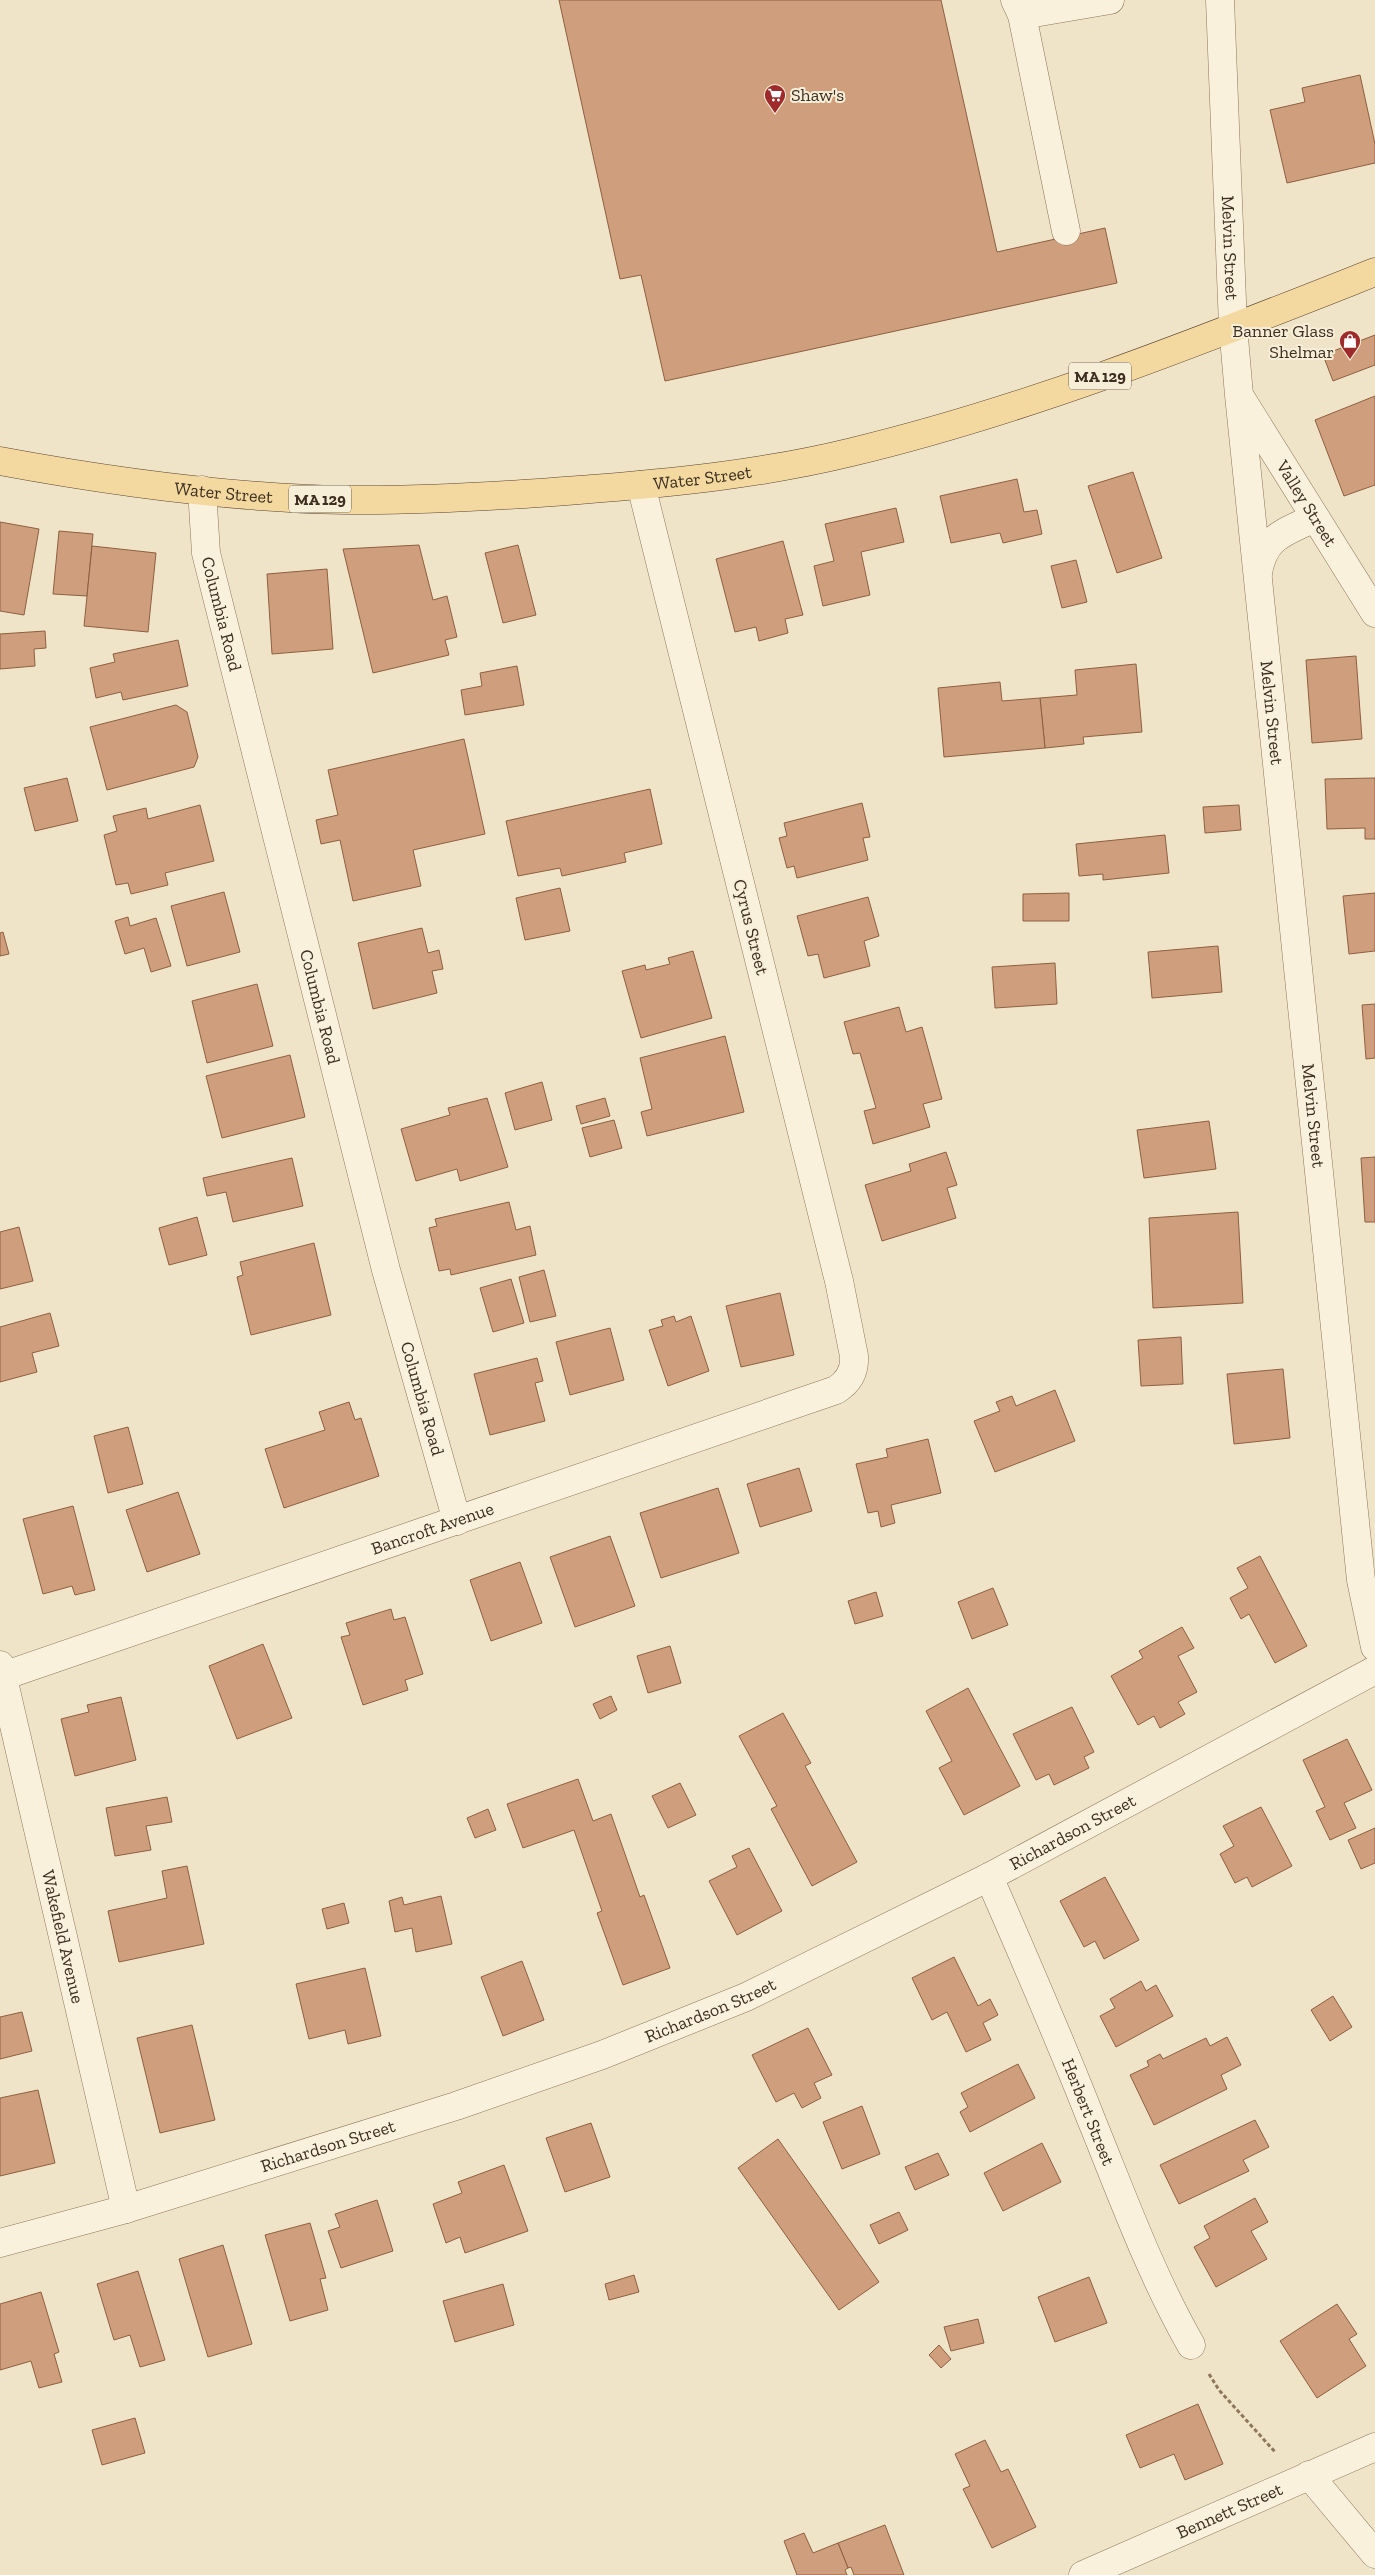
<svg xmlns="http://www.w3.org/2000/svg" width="1375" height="2575" font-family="'Zilla Slab',serif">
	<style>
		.building { fill: #cf9f7d; stroke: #8d5f41 }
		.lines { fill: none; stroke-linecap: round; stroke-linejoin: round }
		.minor-casing { stroke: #8d765c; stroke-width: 29 }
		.major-casing { stroke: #5b4430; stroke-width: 29 }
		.path { stroke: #8d765c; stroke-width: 3; stroke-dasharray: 4 2.5; stroke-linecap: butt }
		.minor { stroke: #faf1dc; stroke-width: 28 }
		.major { stroke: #f3d9a0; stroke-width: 28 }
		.labels { text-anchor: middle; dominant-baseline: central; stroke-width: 4; stroke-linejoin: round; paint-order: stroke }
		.shield { fill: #f7eed8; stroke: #756857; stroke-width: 1 }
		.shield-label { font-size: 16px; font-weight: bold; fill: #3d2e20 }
		.poi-label { font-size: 18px; fill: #3d2e20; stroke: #f7eed8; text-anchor: start }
		.street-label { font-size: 18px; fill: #3d2e20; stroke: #f7eed8 }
	</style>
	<rect width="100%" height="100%" fill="#f0e4c8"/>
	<g class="building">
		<path d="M 559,0 L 941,0 L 997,252 L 1105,228 L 1117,283 L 665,381 L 641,275 L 620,279 Z"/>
		<path d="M 1360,75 L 1375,144 L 1375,163 L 1287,183 L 1270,110 L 1305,102 L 1302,88 Z"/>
		<path d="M 1375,335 L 1375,365 L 1333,381 L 1323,355 Z"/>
		<path d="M 1375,396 L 1375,485 L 1344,496 L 1315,420 Z"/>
		<path d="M 1133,472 L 1162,558 L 1117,573 L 1088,486 Z"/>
		<path d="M 1017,479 L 1024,512 L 1037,510 L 1042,534 L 1003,543 L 1000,533 L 951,543 L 940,496 Z"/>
		<path d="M 896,508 L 904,542 L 861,552 L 870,595 L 823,606 L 814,566 L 834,561 L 825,524 Z"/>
		<path d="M 0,522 L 39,529 L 24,615 L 0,611 Z"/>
		<path d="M 59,531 L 93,534 L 87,596 L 53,594 Z"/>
		<path d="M 783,541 L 803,615 L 785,619 L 788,633 L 759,641 L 756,627 L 735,632 L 716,559 Z"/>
		<path d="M 419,545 L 433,600 L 447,596 L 457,637 L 445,640 L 449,655 L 373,673 L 343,549 Z"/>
		<path d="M 518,545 L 536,615 L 503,623 L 485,553 Z"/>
		<path d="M 92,546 L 156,553 L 148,632 L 84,626 Z"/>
		<path d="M 1076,560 L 1087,602 L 1062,608 L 1051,566 Z"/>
		<path d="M 327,569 L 333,649 L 272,654 L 267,574 Z"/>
		<path d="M 45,631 L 46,648 L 34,649 L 35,666 L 0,669 L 0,634 Z"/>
		<path d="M 178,640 L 188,686 L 123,700 L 121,692 L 96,698 L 90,668 L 115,662 L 113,654 Z"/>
		<path d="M 1356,656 L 1362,739 L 1312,743 L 1306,660 Z"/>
		<path d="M 1136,664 L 1142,732 L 1083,737 L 1084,744 L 1045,748 L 1040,698 L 1077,695 L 1075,670 Z"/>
		<path d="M 517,666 L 524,705 L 465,715 L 461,690 L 482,686 L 480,673 Z"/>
		<path d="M 1000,682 L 1002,701 L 1040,698 L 1045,748 L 944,757 L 938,688 Z"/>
		<path d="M 176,705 L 187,712 L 198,757 L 194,767 L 107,790 L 90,727 Z"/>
		<path d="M 464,739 L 485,834 L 413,850 L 421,886 L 353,901 L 340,840 L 321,844 L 316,820 L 338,815 L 328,770 Z"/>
		<path d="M 67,778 L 78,821 L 35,831 L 24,788 Z"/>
		<path d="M 1375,778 L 1375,839 L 1365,839 L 1365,828 L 1327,829 L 1325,779 Z"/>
		<path d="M 650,789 L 662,844 L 624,853 L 626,862 L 562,876 L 560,868 L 518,876 L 506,821 Z"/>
		<path d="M 862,803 L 870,837 L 863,838 L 868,860 L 797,878 L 794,866 L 787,868 L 779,838 L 787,836 L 784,823 Z"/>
		<path d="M 200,805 L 214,861 L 165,873 L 168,885 L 131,894 L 128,883 L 116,885 L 104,835 L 117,831 L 113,816 L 146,808 L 148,819 Z"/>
		<path d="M 1239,805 L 1241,830 L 1205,833 L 1203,807 Z"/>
		<path d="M 1165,835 L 1169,873 L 1103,880 L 1103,874 L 1079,876 L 1076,844 Z"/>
		<path d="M 560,888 L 570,931 L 525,940 L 516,898 Z"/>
		<path d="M 224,892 L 240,952 L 187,966 L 171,906 Z"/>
		<path d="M 1069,893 L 1069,921 L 1023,921 L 1023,894 Z"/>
		<path d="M 1375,893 L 1375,951 L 1349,954 L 1343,896 Z"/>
		<path d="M 868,897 L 879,936 L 864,941 L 870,966 L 824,978 L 818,954 L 808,956 L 797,916 Z"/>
		<path d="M 128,917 L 130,926 L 156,918 L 171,966 L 151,972 L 144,948 L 125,954 L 115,921 Z"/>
		<path d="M 422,928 L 428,953 L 439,950 L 443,969 L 432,971 L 437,993 L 373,1009 L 358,943 Z"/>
		<path d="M 3,932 L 9,954 L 0,956 L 0,933 Z"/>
		<path d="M 1218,946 L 1222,992 L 1152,998 L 1148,952 Z"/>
		<path d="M 693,951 L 712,1018 L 641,1038 L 622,971 L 645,965 L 646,970 L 670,964 L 668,958 Z"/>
		<path d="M 1055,963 L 1057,1004 L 995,1008 L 992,967 Z"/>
		<path d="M 257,984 L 273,1046 L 207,1063 L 192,1001 Z"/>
		<path d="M 1375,1004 L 1375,1058 L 1366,1059 L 1362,1005 Z"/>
		<path d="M 899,1007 L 906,1032 L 922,1027 L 942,1099 L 923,1104 L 930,1127 L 873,1144 L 864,1111 L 876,1108 L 860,1053 L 853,1054 L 844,1022 Z"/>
		<path d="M 725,1036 L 744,1112 L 647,1136 L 641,1112 L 652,1109 L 640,1058 Z"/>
		<path d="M 290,1055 L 305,1117 L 222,1138 L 206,1076 Z"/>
		<path d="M 542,1082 L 552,1120 L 515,1130 L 505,1093 Z"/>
		<path d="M 487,1098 L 508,1167 L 460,1181 L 457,1169 L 416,1181 L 401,1129 L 450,1115 L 448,1108 Z"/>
		<path d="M 605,1098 L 610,1116 L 581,1124 L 576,1106 Z"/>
		<path d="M 614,1120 L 622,1148 L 590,1157 L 582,1128 Z"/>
		<path d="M 1209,1121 L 1216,1169 L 1144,1178 L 1137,1130 Z"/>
		<path d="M 946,1152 L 957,1185 L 947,1188 L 956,1218 L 882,1241 L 865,1185 L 911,1171 L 909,1164 Z"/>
		<path d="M 1375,1157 L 1375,1222 L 1365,1222 L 1361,1158 Z"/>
		<path d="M 292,1158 L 303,1206 L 233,1222 L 226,1192 L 207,1196 L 203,1178 Z"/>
		<path d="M 509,1202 L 516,1230 L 530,1226 L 536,1255 L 451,1275 L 450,1269 L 439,1271 L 429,1228 L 437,1226 L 435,1219 Z"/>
		<path d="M 1238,1212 L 1243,1303 L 1153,1308 L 1149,1218 Z"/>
		<path d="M 197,1217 L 207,1255 L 169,1265 L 159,1228 Z"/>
		<path d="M 19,1227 L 33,1281 L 0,1289 L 0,1232 Z"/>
		<path d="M 314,1243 L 331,1315 L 251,1335 L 237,1277 L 243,1275 L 240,1262 Z"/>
		<path d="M 544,1270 L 556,1316 L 530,1322 L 519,1277 Z"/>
		<path d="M 511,1279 L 524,1323 L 493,1332 L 480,1288 Z"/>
		<path d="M 780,1293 L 794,1355 L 741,1367 L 726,1306 Z"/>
		<path d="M 50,1313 L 59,1346 L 32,1353 L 37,1372 L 0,1382 L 0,1327 Z"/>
		<path d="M 674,1316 L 676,1322 L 691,1316 L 709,1371 L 668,1386 L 649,1330 L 663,1326 L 661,1320 Z"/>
		<path d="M 610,1328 L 624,1380 L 570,1395 L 556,1342 Z"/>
		<path d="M 1181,1337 L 1183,1384 L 1141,1386 L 1138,1340 Z"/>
		<path d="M 537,1358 L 543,1381 L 535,1383 L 545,1421 L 490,1435 L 474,1374 Z"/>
		<path d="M 1283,1369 L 1290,1438 L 1234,1444 L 1227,1374 Z"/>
		<path d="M 1055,1390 L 1075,1441 L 995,1472 L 974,1421 L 1000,1411 L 996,1402 L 1012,1396 L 1016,1406 Z"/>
		<path d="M 349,1402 L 355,1420 L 361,1418 L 379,1476 L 284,1508 L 265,1449 L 325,1430 L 319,1412 Z"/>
		<path d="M 128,1427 L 143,1484 L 108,1493 L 94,1436 Z"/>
		<path d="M 928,1439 L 941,1493 L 891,1505 L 895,1523 L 881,1527 L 878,1511 L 868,1513 L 856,1464 L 888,1457 L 886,1449 Z"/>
		<path d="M 799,1468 L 812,1511 L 760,1527 L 747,1484 Z"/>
		<path d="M 718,1488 L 739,1553 L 661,1578 L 640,1513 Z"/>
		<path d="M 178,1492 L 200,1554 L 147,1572 L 126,1510 Z"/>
		<path d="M 73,1506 L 95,1590 L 75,1595 L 72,1586 L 43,1594 L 23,1519 Z"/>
		<path d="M 610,1536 L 635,1606 L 575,1627 L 550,1557 Z"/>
		<path d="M 1260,1556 L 1307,1646 L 1275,1663 L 1249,1614 L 1241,1619 L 1230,1598 L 1248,1588 L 1237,1568 Z"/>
		<path d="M 520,1562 L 542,1623 L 491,1641 L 470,1580 Z"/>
		<path d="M 993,1588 L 1008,1625 L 972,1639 L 958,1602 Z"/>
		<path d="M 876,1592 L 883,1616 L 855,1624 L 848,1601 Z"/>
		<path d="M 391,1609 L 394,1620 L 405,1617 L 423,1674 L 405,1680 L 408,1690 L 363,1705 L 341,1637 L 350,1635 L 346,1623 Z"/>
		<path d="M 1182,1627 L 1194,1648 L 1178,1656 L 1197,1692 L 1178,1702 L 1185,1714 L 1160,1728 L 1154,1716 L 1138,1725 L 1111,1676 L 1143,1658 L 1139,1651 Z"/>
		<path d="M 263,1644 L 292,1718 L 237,1739 L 209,1666 Z"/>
		<path d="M 670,1646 L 681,1683 L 648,1693 L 637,1656 Z"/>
		<path d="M 968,1688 L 1020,1786 L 964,1815 L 939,1768 L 952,1761 L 926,1711 Z"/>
		<path d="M 611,1696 L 617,1710 L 600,1719 L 593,1704 Z"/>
		<path d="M 121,1697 L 136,1760 L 75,1776 L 61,1719 L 89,1712 L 87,1705 Z"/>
		<path d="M 1072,1707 L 1094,1752 L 1084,1757 L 1089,1768 L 1054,1785 L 1049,1774 L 1036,1780 L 1013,1734 Z"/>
		<path d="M 783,1713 L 811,1763 L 805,1766 L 857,1862 L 812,1886 L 771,1809 L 777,1806 L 739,1736 Z"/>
		<path d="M 1347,1739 L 1372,1790 L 1344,1803 L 1356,1828 L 1330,1840 L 1316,1811 L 1325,1807 L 1303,1760 Z"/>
		<path d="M 578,1779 L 593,1821 L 611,1814 L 640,1897 L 644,1895 L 670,1968 L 623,1985 L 597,1913 L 602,1911 L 574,1830 L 523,1848 L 507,1804 Z"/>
		<path d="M 680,1783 L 696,1815 L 668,1828 L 652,1796 Z"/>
		<path d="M 167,1797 L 172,1822 L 146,1826 L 151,1850 L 115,1856 L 106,1808 Z"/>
		<path d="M 1261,1807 L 1292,1866 L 1252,1887 L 1247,1877 L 1235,1883 L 1220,1854 L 1234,1846 L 1223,1826 Z"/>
		<path d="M 488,1809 L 496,1830 L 475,1838 L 467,1818 Z"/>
		<path d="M 1375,1828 L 1375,1863 L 1361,1869 L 1348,1840 Z"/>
		<path d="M 749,1848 L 782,1911 L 737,1935 L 709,1881 L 737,1867 L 732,1856 Z"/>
		<path d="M 187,1866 L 204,1944 L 119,1962 L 108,1911 L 167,1898 L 162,1871 Z"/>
		<path d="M 1105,1877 L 1139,1940 L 1104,1959 L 1095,1941 L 1084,1947 L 1060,1901 Z"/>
		<path d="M 441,1896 L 452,1944 L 416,1952 L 412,1928 L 395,1932 L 389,1901 L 402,1897 L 404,1905 Z"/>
		<path d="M 344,1903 L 349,1923 L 327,1929 L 322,1909 Z"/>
		<path d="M 954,1957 L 978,2006 L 990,1999 L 998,2015 L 983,2023 L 991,2040 L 966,2052 L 947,2012 L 932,2020 L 912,1978 Z"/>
		<path d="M 522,1961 L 544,2020 L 503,2036 L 481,1977 Z"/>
		<path d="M 365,1968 L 381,2036 L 348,2044 L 345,2030 L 309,2039 L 296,1984 Z"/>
		<path d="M 1141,1981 L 1146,1991 L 1156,1985 L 1173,2016 L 1116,2047 L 1100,2016 L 1115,2008 L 1110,1999 Z"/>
		<path d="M 1333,1996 L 1352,2027 L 1330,2041 L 1311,2010 Z"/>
		<path d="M 22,2012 L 32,2051 L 0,2059 L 0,2017 Z"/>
		<path d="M 192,2025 L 215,2120 L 160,2133 L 137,2038 Z"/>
		<path d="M 808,2028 L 832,2075 L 814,2083 L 821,2098 L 802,2108 L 794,2093 L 776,2102 L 752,2055 Z"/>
		<path d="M 1227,2037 L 1241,2065 L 1221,2075 L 1227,2089 L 1154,2125 L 1130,2075 L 1149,2066 L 1147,2061 L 1160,2054 L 1163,2059 L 1206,2038 L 1210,2046 Z"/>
		<path d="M 1018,2064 L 1035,2098 L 970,2132 L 960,2112 L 968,2107 L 961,2093 Z"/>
		<path d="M 38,2090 L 55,2163 L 0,2176 L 0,2098 Z"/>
		<path d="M 862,2106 L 880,2154 L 842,2169 L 823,2122 Z"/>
		<path d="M 1255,2120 L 1269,2147 L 1243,2160 L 1249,2171 L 1179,2204 L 1160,2165 Z"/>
		<path d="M 591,2123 L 610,2177 L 565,2192 L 546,2138 Z"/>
		<path d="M 778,2139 L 879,2282 L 839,2310 L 738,2168 Z"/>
		<path d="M 1042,2143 L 1061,2182 L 1003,2211 L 984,2173 Z"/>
		<path d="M 938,2153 L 949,2175 L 915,2190 L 905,2167 Z"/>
		<path d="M 504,2165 L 528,2231 L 465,2253 L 460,2237 L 446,2243 L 433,2204 L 462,2193 L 458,2182 Z"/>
		<path d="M 1255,2198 L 1268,2222 L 1251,2231 L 1267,2259 L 1216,2287 L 1194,2247 L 1210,2238 L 1204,2226 Z"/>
		<path d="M 377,2200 L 393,2251 L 341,2268 L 328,2231 L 340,2227 L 335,2214 Z"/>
		<path d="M 899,2212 L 908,2230 L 879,2244 L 870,2225 Z"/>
		<path d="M 310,2223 L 326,2278 L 320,2279 L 328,2310 L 290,2321 L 265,2235 Z"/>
		<path d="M 223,2245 L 252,2344 L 208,2357 L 179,2259 Z"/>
		<path d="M 138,2271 L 165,2360 L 140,2367 L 130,2335 L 114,2340 L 97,2284 Z"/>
		<path d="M 634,2275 L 639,2292 L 609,2300 L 605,2284 Z"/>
		<path d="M 1089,2277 L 1107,2323 L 1055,2342 L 1038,2297 Z"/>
		<path d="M 503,2284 L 514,2325 L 455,2342 L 443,2301 Z"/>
		<path d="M 41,2292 L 59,2352 L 54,2354 L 62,2382 L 39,2388 L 31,2361 L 0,2370 L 0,2304 Z"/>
		<path d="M 1337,2304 L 1357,2334 L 1349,2339 L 1366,2366 L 1317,2398 L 1280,2341 Z"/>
		<path d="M 978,2319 L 984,2343 L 951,2351 L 944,2327 Z"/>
		<path d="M 939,2345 L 951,2359 L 941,2368 L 929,2355 Z"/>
		<path d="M 1198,2404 L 1223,2464 L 1185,2480 L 1174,2454 L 1140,2468 L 1126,2435 Z"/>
		<path d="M 135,2418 L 145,2453 L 102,2465 L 92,2430 Z"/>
		<path d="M 985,2440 L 1001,2472 L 1008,2469 L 1036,2527 L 992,2548 L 963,2489 L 970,2486 L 955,2454 Z"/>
		<path d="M 885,2525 L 904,2575 L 854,2575 L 851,2567 L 848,2568 L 838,2543 Z"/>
		<path d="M 804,2533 L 813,2553 L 838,2543 L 848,2568 L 845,2570 L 847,2575 L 797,2575 L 784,2541 Z"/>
	</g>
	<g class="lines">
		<g class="minor-casing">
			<g id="minor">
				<path d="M 1015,0 L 1022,15 L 1110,0"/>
				<path id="s1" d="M 1220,0 L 1233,326 L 1239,395 L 1361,1580 L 1375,1647"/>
				<path d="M 1022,15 L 1066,231"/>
				<path id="s2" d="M 1242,400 L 1375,613"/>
				<path id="s3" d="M 202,490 L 206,553 L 386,1270 L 457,1521"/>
				<path d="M 1258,573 C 1264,536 1284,533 1314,518"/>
				<path id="s4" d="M 0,1665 L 126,2209"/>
				<path id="s5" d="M 3,1676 L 836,1390 C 849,1382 855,1371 854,1356 L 839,1281 L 641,485"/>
				<path id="s6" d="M 989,1877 C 1024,1957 1059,2037 1091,2119 C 1122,2195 1150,2273 1191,2345"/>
				<path id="s7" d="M 0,2243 L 126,2209 L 456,2106 L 602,2055 L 746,1997 L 989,1877 L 1375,1670"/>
				<path d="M 1309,2475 L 1375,2554"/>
				<path id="s8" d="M 1083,2575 L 1375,2447"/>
			</g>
		</g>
		<g class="major-casing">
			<g id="major">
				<path id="s9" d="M 0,461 C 113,482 230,498 345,500 C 423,501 501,496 579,490 C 671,483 762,474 852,452 C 1031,409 1205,339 1375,272"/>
			</g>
		</g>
		<path class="path" d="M 1209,2374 L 1219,2390 L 1276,2453"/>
		<use href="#minor" class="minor"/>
		<use href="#major" class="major"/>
	</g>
	<defs>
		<g id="supermarket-pin" transform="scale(1.125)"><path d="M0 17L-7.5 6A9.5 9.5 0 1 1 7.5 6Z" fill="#9e2a2b" stroke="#f7eed8"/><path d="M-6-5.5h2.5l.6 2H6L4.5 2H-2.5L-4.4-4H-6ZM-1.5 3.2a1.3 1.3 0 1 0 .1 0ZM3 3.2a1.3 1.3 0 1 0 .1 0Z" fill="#fff"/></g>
		<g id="shop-pin" transform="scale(1.125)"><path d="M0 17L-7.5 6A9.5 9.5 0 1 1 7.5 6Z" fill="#9e2a2b" stroke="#f7eed8"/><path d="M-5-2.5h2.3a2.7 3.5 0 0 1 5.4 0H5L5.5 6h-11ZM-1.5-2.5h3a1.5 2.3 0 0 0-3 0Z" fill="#fff"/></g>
	</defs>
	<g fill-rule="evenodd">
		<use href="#supermarket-pin" x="775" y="95"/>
		<use href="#shop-pin" x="1350" y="341"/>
	</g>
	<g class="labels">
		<g class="shield">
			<rect x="1069" y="362.5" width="62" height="27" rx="4"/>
			<rect x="289" y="485.5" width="62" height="27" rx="4"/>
		</g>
		<g class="shield-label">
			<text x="1100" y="376">MA 129</text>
			<text x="320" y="499">MA 129</text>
		</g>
		<g class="poi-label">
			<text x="791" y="95">Shaw's</text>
			<text x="1334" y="331" text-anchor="end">Banner Glass<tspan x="1334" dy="21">Shelmar</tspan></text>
		</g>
		<g class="street-label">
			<text stroke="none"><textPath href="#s1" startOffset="248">Melvin Street</textPath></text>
			<text stroke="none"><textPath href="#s9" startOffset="706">Water Street</textPath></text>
			<text stroke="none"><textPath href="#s9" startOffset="226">Water Street</textPath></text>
			<text stroke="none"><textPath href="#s2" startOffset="122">Valley Street</textPath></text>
			<text stroke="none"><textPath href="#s3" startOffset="126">Columbia Road</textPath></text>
			<text stroke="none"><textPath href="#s1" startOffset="715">Melvin Street</textPath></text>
			<text transform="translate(751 927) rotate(76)">Cyrus Street</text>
			<text stroke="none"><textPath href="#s3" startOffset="531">Columbia Road</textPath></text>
			<text stroke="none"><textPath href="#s1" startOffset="1120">Melvin Street</textPath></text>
			<text stroke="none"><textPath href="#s3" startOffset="936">Columbia Road</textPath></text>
			<text stroke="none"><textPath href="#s5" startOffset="454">Bancroft Avenue</textPath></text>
			<text stroke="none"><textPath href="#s7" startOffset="1152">Richardson Street</textPath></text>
			<text stroke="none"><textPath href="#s4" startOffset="279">Wakefield Avenue</textPath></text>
			<text stroke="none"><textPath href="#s7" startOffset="748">Richardson Street</textPath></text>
			<text stroke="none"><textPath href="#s6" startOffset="255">Herbert Street</textPath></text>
			<text stroke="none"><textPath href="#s7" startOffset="342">Richardson Street</textPath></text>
			<text stroke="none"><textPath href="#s8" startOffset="160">Bennett Street</textPath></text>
		</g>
	</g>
</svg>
